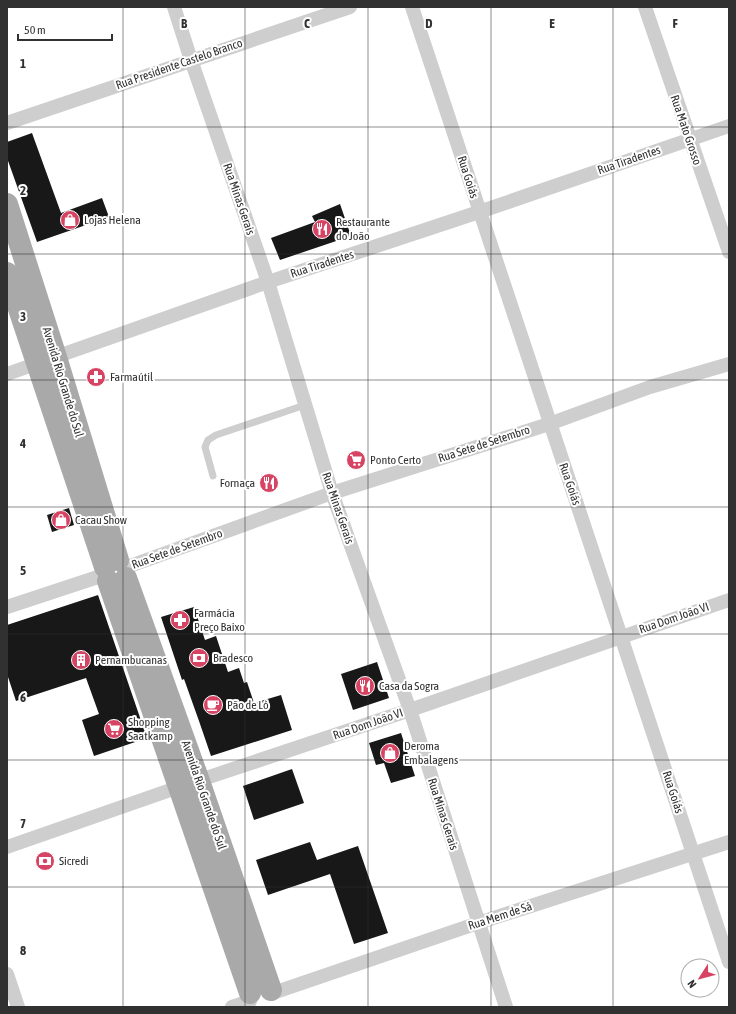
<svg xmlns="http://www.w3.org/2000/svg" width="736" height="1014" font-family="'Asap Condensed',sans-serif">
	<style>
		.building { fill: #181818 }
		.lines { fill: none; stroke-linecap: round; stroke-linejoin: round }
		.lane { stroke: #cecece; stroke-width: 7 }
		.street { stroke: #cecece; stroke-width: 14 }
		.primary { stroke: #a9a9a9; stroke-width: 22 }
		.grid { fill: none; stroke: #313131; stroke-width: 1; stroke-opacity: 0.55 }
		.labels { text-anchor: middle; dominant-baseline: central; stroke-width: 4; stroke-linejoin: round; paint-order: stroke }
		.street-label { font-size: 12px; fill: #313131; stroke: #fff }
		.poi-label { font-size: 12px; fill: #313131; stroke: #fff; text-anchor: start }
		.grid-label { font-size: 13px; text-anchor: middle; font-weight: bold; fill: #313131; stroke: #fff; stroke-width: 4; stroke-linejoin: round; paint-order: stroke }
	</style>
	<rect width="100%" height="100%" fill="#fff"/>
	<g class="building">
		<path d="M 32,133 L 61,213 L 102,198 L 109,217 L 37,242 L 7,158 L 7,142 Z"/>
		<path d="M 340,204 L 351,236 L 280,260 L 271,238 L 315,222 L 312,216 Z"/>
		<path d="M 69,508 L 74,525 L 52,532 L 47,515 Z"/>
		<path d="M 98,595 L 147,738 L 94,756 L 82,720 L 99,714 L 86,678 L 16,701 L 7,674 L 7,625 Z"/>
		<path d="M 194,607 L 205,640 L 216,636 L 228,672 L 239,668 L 244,683 L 247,682 L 254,703 L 281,695 L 292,730 L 211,756 L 199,721 L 184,679 L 182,680 L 161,617 Z"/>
		<path d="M 377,662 L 389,698 L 353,710 L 341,674 Z"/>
		<path d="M 401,733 L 415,776 L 391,783 L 384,763 L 376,765 L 369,743 Z"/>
		<path d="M 292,769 L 304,803 L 254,820 L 243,786 Z"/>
		<path d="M 310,842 L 317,860 L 358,846 L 388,933 L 354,944 L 330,874 L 268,895 L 256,860 Z"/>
	</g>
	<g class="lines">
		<path class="lane" d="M 213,476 L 205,447 L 208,440 L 216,435 L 305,405"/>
		<g class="street">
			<path d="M 174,7 L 191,60 L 268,282 L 332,493 L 410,710 L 506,1007"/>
			<path d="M 412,7 L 729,962"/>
			<path d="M 645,7 L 729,252"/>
			<path d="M 7,123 L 350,7"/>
			<path d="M 7,374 L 268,282 L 479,212 L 729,126"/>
			<path d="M 127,567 L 332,493 L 549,424 L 650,387 L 729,364"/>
			<path d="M 7,607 L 104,575"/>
			<path d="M 7,847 L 179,787 L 410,710 L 729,600"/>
			<path d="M 7,974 L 18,1007"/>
			<path d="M 273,993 L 478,923 L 729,842"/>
			<path d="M 232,1007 L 250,1001"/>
		</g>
		<g class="primary">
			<path d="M 7,204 L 56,357 L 118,560"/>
			<path d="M 7,273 L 105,567"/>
			<path d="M 126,578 L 199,781 L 271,990"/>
			<path d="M 108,581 L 250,993"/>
		</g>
	</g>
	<path class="grid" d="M 123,7 L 123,1007M 245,7 L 245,1007M 368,7 L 368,1007M 491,7 L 491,1007M 613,7 L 613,1007M 7,127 L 729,127M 7,254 L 729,254M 7,380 L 729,380M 7,507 L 729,507M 7,634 L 729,634M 7,760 L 729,760M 7,887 L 729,887"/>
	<defs>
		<g id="shop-disc" transform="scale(1)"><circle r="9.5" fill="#d74463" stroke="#fff"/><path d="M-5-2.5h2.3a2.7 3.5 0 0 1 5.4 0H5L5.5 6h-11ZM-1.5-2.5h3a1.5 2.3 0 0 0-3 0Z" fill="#fff"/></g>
		<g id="restaurant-disc" transform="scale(1)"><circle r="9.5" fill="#d74463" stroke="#fff"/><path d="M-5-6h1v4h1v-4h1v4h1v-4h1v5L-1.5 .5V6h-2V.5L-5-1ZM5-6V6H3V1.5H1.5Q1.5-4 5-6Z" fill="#fff"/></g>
		<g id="pharmacy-disc" transform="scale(1)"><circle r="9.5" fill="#d74463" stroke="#fff"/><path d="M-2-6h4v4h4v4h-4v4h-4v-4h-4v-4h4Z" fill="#fff"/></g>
		<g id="supermarket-disc" transform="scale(1)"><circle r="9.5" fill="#d74463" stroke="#fff"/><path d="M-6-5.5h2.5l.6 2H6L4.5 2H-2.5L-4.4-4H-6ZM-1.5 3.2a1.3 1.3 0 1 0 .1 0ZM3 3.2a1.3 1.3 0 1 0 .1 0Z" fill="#fff"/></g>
		<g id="bank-disc" transform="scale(1)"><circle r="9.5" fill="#d74463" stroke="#fff"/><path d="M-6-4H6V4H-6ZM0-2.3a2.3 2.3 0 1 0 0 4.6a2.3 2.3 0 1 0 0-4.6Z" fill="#fff"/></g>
		<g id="building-disc" transform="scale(1)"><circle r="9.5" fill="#d74463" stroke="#fff"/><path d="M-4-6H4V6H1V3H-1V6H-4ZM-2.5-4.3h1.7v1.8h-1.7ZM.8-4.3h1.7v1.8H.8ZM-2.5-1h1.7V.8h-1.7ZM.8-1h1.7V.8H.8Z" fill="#fff"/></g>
		<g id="cafe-disc" transform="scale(1)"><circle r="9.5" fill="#d74463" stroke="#fff"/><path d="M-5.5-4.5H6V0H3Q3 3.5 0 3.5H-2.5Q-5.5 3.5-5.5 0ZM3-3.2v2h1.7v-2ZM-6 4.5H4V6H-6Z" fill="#fff"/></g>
	</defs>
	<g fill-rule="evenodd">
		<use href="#shop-disc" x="70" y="220"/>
		<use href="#restaurant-disc" x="322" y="229"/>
		<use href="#pharmacy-disc" x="96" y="377"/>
		<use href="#supermarket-disc" x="356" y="460"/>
		<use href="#restaurant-disc" x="269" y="483"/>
		<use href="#shop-disc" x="61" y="520"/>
		<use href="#pharmacy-disc" x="180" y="620"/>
		<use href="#bank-disc" x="199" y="658"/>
		<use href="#building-disc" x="81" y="660"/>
		<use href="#restaurant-disc" x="365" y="686"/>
		<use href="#cafe-disc" x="213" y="705"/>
		<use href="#supermarket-disc" x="114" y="729"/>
		<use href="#shop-disc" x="390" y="753"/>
		<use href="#bank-disc" x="45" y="861"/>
	</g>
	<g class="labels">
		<g class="street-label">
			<text transform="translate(179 64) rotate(-19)">Rua Presidente Castelo Branco</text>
			<text transform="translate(686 130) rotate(71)">Rua Mato Grosso</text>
			<text transform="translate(629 160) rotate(-19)">Rua Tiradentes</text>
			<text transform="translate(468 177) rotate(72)">Rua Goiás</text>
			<text transform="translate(239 199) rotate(71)">Rua Minas Gerais</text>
			<text transform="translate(322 264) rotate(-18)">Rua Tiradentes</text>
			<text transform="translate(63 382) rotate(73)">Avenida Rio Grande do Sul</text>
			<text transform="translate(484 444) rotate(-18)">Rua Sete de Setembro</text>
			<text transform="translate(570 484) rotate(71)">Rua Goiás</text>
			<text transform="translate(338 508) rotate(71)">Rua Minas Gerais</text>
			<text transform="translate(177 549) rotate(-20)">Rua Sete de Setembro</text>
			<text transform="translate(674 618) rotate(-19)">Rua Dom João VI</text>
			<text transform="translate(368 724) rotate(-19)">Rua Dom João VI</text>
			<text transform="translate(673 792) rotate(72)">Rua Goiás</text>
			<text transform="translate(204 795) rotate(71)">Avenida Rio Grande do Sul</text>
			<text transform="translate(443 814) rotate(72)">Rua Minas Gerais</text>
			<text transform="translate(500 916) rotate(-18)">Rua Mem de Sá</text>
		</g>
		<g class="poi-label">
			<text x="84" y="220">Lojas Helena</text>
			<text x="336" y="222">Restaurante<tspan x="336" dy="14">do João</tspan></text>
			<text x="110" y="377">Farmaútil</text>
			<text x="370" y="460">Ponto Certo</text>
			<text x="255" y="483" text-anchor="end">Fornaça</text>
			<text x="75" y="520">Cacau Show</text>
			<text x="194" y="613">Farmácia<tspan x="194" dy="14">Preço Baixo</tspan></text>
			<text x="213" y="658">Bradesco</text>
			<text x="95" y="660">Pernambucanas</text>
			<text x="379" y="686">Casa da Sogra</text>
			<text x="227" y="705">Pão de Ló</text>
			<text x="128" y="722">Shopping<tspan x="128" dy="14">Saatkamp</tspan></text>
			<text x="404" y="746">Deroma<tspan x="404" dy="14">Embalagens</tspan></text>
			<text x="59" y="861">Sicredi</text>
		</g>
	</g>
	<g class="grid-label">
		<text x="184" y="28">B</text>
		<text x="307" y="28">C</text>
		<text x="429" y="28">D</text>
		<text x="552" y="28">E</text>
		<text x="675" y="28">F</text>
		<text x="23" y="68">1</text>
		<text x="23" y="195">2</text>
		<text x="23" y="321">3</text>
		<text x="23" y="448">4</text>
		<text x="23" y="575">5</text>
		<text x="23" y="702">6</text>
		<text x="23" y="828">7</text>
		<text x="23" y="955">8</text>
	</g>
	<rect width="736" height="1014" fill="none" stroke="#313131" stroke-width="16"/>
	<g transform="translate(700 978) rotate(234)"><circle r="19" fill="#ffffff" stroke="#adadad"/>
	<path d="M0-3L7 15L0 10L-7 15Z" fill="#d74463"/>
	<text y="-6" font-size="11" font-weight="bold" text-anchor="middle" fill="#313131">N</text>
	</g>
	<path d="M18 34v6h94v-6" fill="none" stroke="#313131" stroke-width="2"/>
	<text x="24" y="34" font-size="12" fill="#313131" stroke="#ffffff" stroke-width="3" paint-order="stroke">50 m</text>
</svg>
